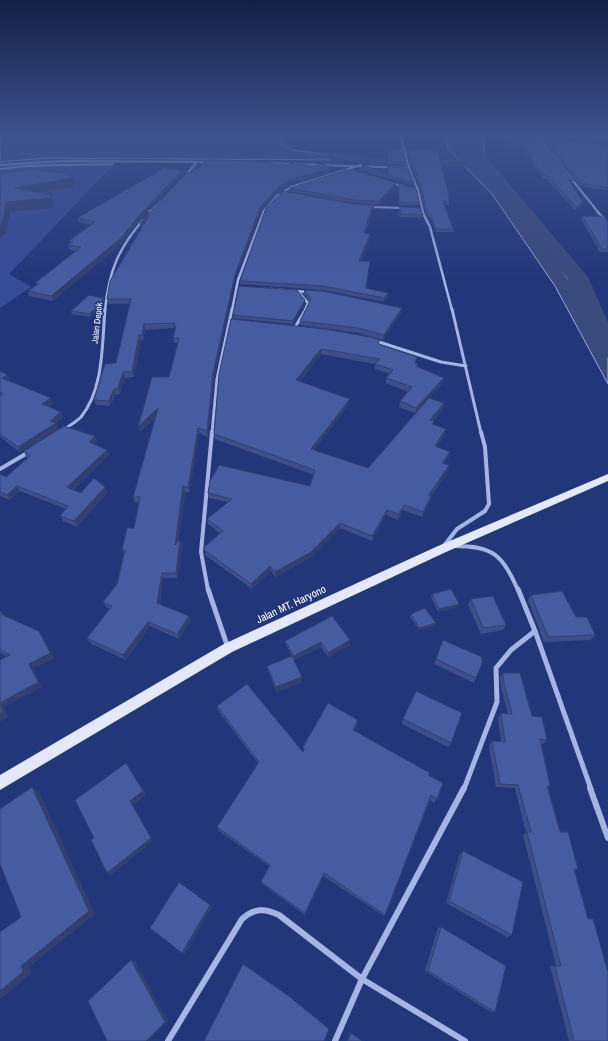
<svg xmlns="http://www.w3.org/2000/svg" width="608" height="1041" font-family="'Archivo Narrow',sans-serif">
	<style>
		.green { fill: #354d97 }
		.water { fill: #3b4a7d; stroke: #98ace6 }
		.lines { fill: none; stroke-linecap: round; stroke-linejoin: round }
		.canal { fill: #3b4a7d; fill-rule: evenodd }
		.river { fill: #3b4a7d; fill-rule: evenodd }
		.street-far5 { stroke: #a4b4e5; stroke-width: 2 }
		.street-far4 { stroke: #a4b4e5; stroke-width: 2.5 }
		.street-far3 { stroke: #a4b4e5; stroke-width: 3 }
		.street-far2 { stroke: #a4b4e5; stroke-width: 4 }
		.street-far1 { stroke: #a4b4e5; stroke-width: 5 }
		.street { stroke: #a4b4e5; stroke-width: 6 }
		.primary { fill: #e4e8fc; fill-rule: evenodd }
		.wall { fill: #3c4f8a }
		.shaded-wall { fill: #314071 }
		.building { fill: #465ca1; stroke: #314071 }
		.labels { text-anchor: middle; dominant-baseline: central; stroke-width: 3; stroke-linejoin: round; paint-order: stroke }
		.far-street-label { font-size: 9px; fill: #fff; stroke: #22367a }
		.street-label { font-size: 11px; fill: #fff; stroke: #22367a }
	</style>
	<rect width="100%" height="100%" fill="#22367a"/>
	<path class="green" d="M 35,158 L 119,159 L 9,274 L 31,287 L 0,308 L 0,161 Z"/>
	<g class="water">
		<path d="M 0,134 L 284,134 L 281,144 L 292,150 L 331,155 L 330,160 L 47,158 L 0,162 Z"/>
		<path d="M 444,134 L 484,134 L 484,153 L 608,340 L 608,384 L 555,286 L 492,194 L 448,149 Z"/>
	</g>
	<g class="lines">
		<path class="canal" d="M 330,154 L 416,160 L 483,160 L 488,163 L 483,166 L 416,166 L 327,159 L 325,157 Z"/>
		<path class="river" d="M 461,134 L 475,134 L 478,147 L 588,277 L 608,322 L 608,358 L 599,355 L 595,350 L 567,278 L 466,151 Z"/>
		<g class="street-far5">
			<path d="M 535,134 L 540,140 L 558,141"/>
			<path d="M 540,140 L 598,212"/>
			<path d="M 262,163 L 409,168 L 400,134"/>
			<path d="M 0,165 L 63,161 L 209,162"/>
			<path d="M 409,168 L 418,190 L 423,212"/>
			<path d="M 0,169 L 25,166 L 113,164"/>
			<path d="M 185,176 L 197,162"/>
			<path d="M 391,183 L 418,190"/>
			<path d="M 369,207 L 404,208"/>
			<path d="M 150,212 L 161,201"/>
			<path d="M 263,212 L 277,196 L 291,187 L 361,165"/>
		</g>
		<g class="street-far4">
			<path d="M 422,211 L 430,227 L 452,310"/>
			<path d="M 597,211 L 608,224"/>
			<path d="M 150,212 L 151,211"/>
			<path d="M 270,289 L 309,292"/>
			<path d="M 298,291 L 308,303 L 305,310"/>
			<path d="M 105,310 C 109,271 118,249 143,220"/>
			<path d="M 232,310 L 238,280 L 264,211"/>
		</g>
		<g class="street-far3">
			<path d="M 452,309 L 481,433"/>
			<path d="M 294,329 L 306,309"/>
			<path d="M 376,341 L 441,362 L 466,366"/>
			<path d="M 63,430 C 69,426 76,422 81,417 C 104,389 102,343 105,309"/>
			<path d="M 212,433 L 217,379 L 232,309"/>
		</g>
		<g class="street-far2">
			<path d="M 0,469 L 29,452"/>
			<path d="M 454,546 C 494,546 502,555 518,590"/>
			<path d="M 443,547 L 457,529 L 485,511 L 489,504 L 485,447 L 481,432"/>
			<path d="M 208,590 L 201,552 L 212,432"/>
		</g>
		<g class="street-far1">
			<path d="M 208,589 L 228,648"/>
			<path d="M 535,631 L 591,789"/>
			<path d="M 464,789 L 497,702 L 496,668 L 511,650 L 535,631 L 518,589"/>
		</g>
		<g class="street">
			<path d="M 590,788 L 608,838"/>
			<path d="M 168,1041 L 242,919 C 254,908 265,908 279,915 L 362,979 L 465,1041"/>
			<path d="M 335,1041 L 362,979 L 464,788"/>
		</g>
		<path class="primary" d="M 608,474 L 608,481 L 446,552 L 232,652 L 0,790 L 0,775 L 224,644 L 438,546 Z"/>
	</g>
	<g class="wall">
		<path d="M 503,134 L 535,134 L 573,181 L 572,184 L 571,184 L 582,205 L 575,210 L 547,179 L 544,179 L 524,150 L 512,150 Z"/>
		<path d="M 538,134 L 608,134 L 608,143 L 588,140 L 541,138 Z"/>
		<path d="M 546,140 L 608,145 L 608,191 L 580,186 L 545,143 Z"/>
		<path d="M 387,149 L 406,163 L 406,165 L 387,164 Z"/>
		<path d="M 408,149 L 449,202 L 449,205 L 445,205 L 453,229 L 453,232 L 435,232 L 431,218 L 429,218 L 425,212 L 420,189 L 407,152 Z"/>
		<path d="M 312,167 L 331,172 L 290,185 L 281,190 L 261,211 L 235,279 L 214,378 L 208,437 L 199,433 L 189,493 L 185,492 L 178,543 L 182,546 L 177,578 L 163,578 L 160,604 L 189,616 L 190,621 L 179,639 L 150,626 L 126,660 L 90,643 L 87,638 L 110,609 L 106,607 L 103,602 L 117,584 L 124,554 L 122,550 L 134,528 L 139,502 L 135,503 L 133,497 L 156,417 L 140,432 L 169,377 L 178,343 L 174,343 L 173,338 L 175,330 L 175,328 L 145,330 L 143,340 L 141,340 L 134,377 L 125,378 L 120,394 L 116,394 L 110,406 L 96,405 L 94,400 L 116,363 L 130,304 L 109,304 L 107,299 L 144,225 L 141,227 L 140,223 L 191,173 L 198,169 Z"/>
		<path d="M 361,167 L 388,174 L 388,167 L 414,183 L 414,186 L 360,170 Z"/>
		<path d="M 181,175 L 139,221 L 122,243 L 53,301 L 29,296 L 28,291 L 36,285 L 35,283 L 77,251 L 70,250 L 68,245 L 70,244 L 69,241 L 90,225 L 78,222 L 77,218 Z"/>
		<path d="M 399,184 L 419,203 L 419,205 L 399,205 Z"/>
		<path d="M 396,186 L 379,204 L 354,203 L 290,191 L 290,188 Z"/>
		<path d="M 400,207 L 423,215 L 422,218 L 399,217 Z"/>
		<path d="M 374,208 L 372,211 L 365,234 L 370,238 L 361,261 L 367,288 L 388,297 L 384,302 L 323,290 L 240,284 L 240,281 Z"/>
		<path d="M 582,216 L 608,222 L 608,252 L 600,252 L 581,219 Z"/>
		<path d="M 304,290 L 401,313 L 383,340 L 358,333 L 300,325 L 300,321 L 309,302 L 304,294 Z"/>
		<path d="M 103,296 L 104,299 L 103,306 L 90,317 L 72,314 L 71,311 L 102,298 Z"/>
		<path d="M 305,303 L 293,324 L 233,318 L 233,315 Z"/>
		<path d="M 231,319 L 380,344 L 416,363 L 417,367 L 443,383 L 415,413 L 399,407 L 400,401 L 408,392 L 386,383 L 386,378 L 390,374 L 375,369 L 375,364 L 321,354 L 300,381 L 349,404 L 314,450 L 368,468 L 444,403 L 443,409 L 433,421 L 433,425 L 445,435 L 437,446 L 449,457 L 444,463 L 448,471 L 431,496 L 430,501 L 422,517 L 403,510 L 398,520 L 386,515 L 372,541 L 340,528 L 311,557 L 276,577 L 271,571 L 252,589 L 205,555 L 204,547 L 220,533 L 208,524 L 207,519 L 228,502 L 209,498 L 208,493 L 310,486 L 314,475 L 215,439 L 214,434 Z"/>
		<path d="M 0,371 L 10,380 L 9,381 L 53,403 L 49,407 L 61,412 L 63,417 L 56,423 L 58,429 L 20,452 L 0,437 Z"/>
		<path d="M 95,436 L 97,442 L 94,444 L 107,450 L 109,455 L 73,490 L 81,493 L 105,487 L 107,493 L 77,527 L 63,521 L 60,516 L 66,509 L 20,491 L 10,500 L 0,496 L 0,474 L 6,477 L 28,458 L 26,457 L 24,451 Z"/>
		<path d="M 432,594 L 458,607 L 438,612 L 431,597 Z"/>
		<path d="M 531,595 L 595,635 L 591,640 L 544,642 L 528,600 Z"/>
		<path d="M 471,599 L 506,625 L 503,630 L 481,634 L 468,605 Z"/>
		<path d="M 0,611 L 4,615 L 43,637 L 54,658 L 33,668 L 41,687 L 4,707 L 8,717 L 0,721 L 0,660 L 7,656 L 0,653 Z"/>
		<path d="M 411,614 L 436,623 L 435,626 L 419,630 L 410,617 Z"/>
		<path d="M 332,616 L 350,645 L 328,657 L 321,647 L 294,660 L 286,645 L 285,641 Z"/>
		<path d="M 443,640 L 476,678 L 474,683 L 434,664 Z"/>
		<path d="M 267,666 L 302,677 L 302,682 L 277,692 L 268,671 Z"/>
		<path d="M 503,673 L 532,716 L 547,740 L 543,744 L 541,744 L 550,786 L 548,788 L 560,832 L 578,869 L 574,871 L 608,1041 L 569,1041 L 550,966 L 556,966 L 523,835 L 526,833 L 515,788 L 496,787 L 489,746 L 492,741 L 501,742 L 498,718 L 501,713 L 508,714 L 501,688 L 500,678 Z"/>
		<path d="M 217,706 L 303,752 L 303,747 L 358,720 L 357,725 L 354,730 L 428,775 L 437,799 L 434,803 L 430,800 L 385,915 L 384,916 L 323,876 L 305,915 L 262,884 L 261,882 L 269,866 L 219,831 L 217,827 L 258,763 L 219,712 Z"/>
		<path d="M 403,719 L 451,743 L 448,747 L 402,724 Z"/>
		<path d="M 463,851 L 512,935 L 507,937 L 446,903 L 460,854 Z"/>
		<path d="M 441,927 L 495,1012 L 491,1012 L 425,971 L 438,928 Z"/>
		<path d="M 350,1032 L 362,1041 L 347,1041 Z"/>
	</g>
	<g class="shaded-wall">
		<path d="M 331,168 L 331,172 L 290,185 L 281,190 L 261,211 L 235,279 L 214,378 L 208,437 L 207,431 L 213,373 L 235,275 L 260,207 L 281,185 L 290,180 Z"/>
		<path d="M 181,171 L 181,175 L 139,221 L 122,243 L 53,301 L 51,296 L 138,217 Z"/>
		<path d="M 72,174 L 75,183 L 75,187 L 19,197 L 15,188 Z"/>
		<path d="M 396,183 L 396,186 L 379,204 L 379,201 Z"/>
		<path d="M 51,195 L 54,205 L 53,208 L 10,212 L 6,234 L 0,237 L 0,225 L 6,202 Z"/>
		<path d="M 583,202 L 582,205 L 575,210 L 576,207 Z"/>
		<path d="M 375,205 L 374,208 L 372,211 L 364,237 L 364,233 L 372,208 Z"/>
		<path d="M 150,214 L 151,219 L 141,227 L 140,223 Z"/>
		<path d="M 370,234 L 370,238 L 359,264 L 359,261 Z"/>
		<path d="M 388,293 L 388,297 L 384,302 L 384,298 Z"/>
		<path d="M 103,296 L 104,299 L 103,306 L 90,317 L 89,314 Z"/>
		<path d="M 305,300 L 305,303 L 293,324 L 293,321 Z"/>
		<path d="M 402,308 L 401,313 L 383,340 L 384,335 Z"/>
		<path d="M 144,324 L 145,330 L 143,340 L 142,335 Z"/>
		<path d="M 139,335 L 141,340 L 134,377 L 132,372 Z"/>
		<path d="M 321,349 L 321,354 L 296,385 L 296,380 Z"/>
		<path d="M 123,372 L 125,378 L 120,394 L 118,389 Z"/>
		<path d="M 8,375 L 10,380 L 5,384 L 2,378 Z"/>
		<path d="M 444,378 L 443,383 L 415,413 L 416,408 Z"/>
		<path d="M 114,389 L 116,394 L 110,406 L 109,401 Z"/>
		<path d="M 51,398 L 53,403 L 45,410 L 42,404 Z"/>
		<path d="M 350,399 L 349,404 L 311,454 L 311,449 Z"/>
		<path d="M 444,403 L 443,409 L 429,425 L 430,420 Z"/>
		<path d="M 158,408 L 159,413 L 140,432 L 138,427 Z"/>
		<path d="M 61,412 L 63,417 L 56,423 L 58,429 L 20,452 L 18,447 Z"/>
		<path d="M 198,428 L 199,433 L 189,493 L 188,488 Z"/>
		<path d="M 446,429 L 445,435 L 434,451 L 435,446 Z"/>
		<path d="M 95,436 L 97,442 L 91,448 L 89,442 Z"/>
		<path d="M 107,450 L 109,455 L 69,493 L 67,487 Z"/>
		<path d="M 450,452 L 449,457 L 441,468 L 442,463 Z"/>
		<path d="M 449,465 L 448,471 L 427,500 L 429,495 Z"/>
		<path d="M 17,486 L 20,491 L 10,500 L 7,495 Z"/>
		<path d="M 183,486 L 185,492 L 177,550 L 175,545 Z"/>
		<path d="M 105,487 L 107,493 L 77,527 L 74,521 Z"/>
		<path d="M 431,496 L 430,501 L 422,517 L 423,512 Z"/>
		<path d="M 404,505 L 403,510 L 398,520 L 399,514 Z"/>
		<path d="M 387,510 L 386,515 L 372,541 L 372,536 Z"/>
		<path d="M 340,523 L 340,528 L 311,557 L 276,577 L 275,572 Z"/>
		<path d="M 180,540 L 182,546 L 177,578 L 176,573 Z"/>
		<path d="M 270,566 L 271,571 L 252,589 L 251,584 Z"/>
		<path d="M 162,573 L 163,578 L 159,608 L 157,603 Z"/>
		<path d="M 459,604 L 458,607 L 438,612 L 439,609 Z"/>
		<path d="M 189,616 L 190,621 L 179,639 L 177,634 Z"/>
		<path d="M 148,622 L 150,626 L 126,660 L 123,655 Z"/>
		<path d="M 436,623 L 435,626 L 419,630 L 419,628 Z"/>
		<path d="M 39,631 L 43,637 L 54,658 L 33,668 L 41,687 L 4,707 L 8,717 L 0,721 L 0,703 L 29,664 Z"/>
		<path d="M 350,640 L 350,645 L 328,657 L 328,653 Z"/>
		<path d="M 321,642 L 321,647 L 294,660 L 294,656 Z"/>
		<path d="M 302,677 L 302,682 L 277,692 L 276,687 Z"/>
		<path d="M 358,720 L 357,725 L 352,735 L 353,730 Z"/>
		<path d="M 126,763 L 129,767 L 146,795 L 133,805 L 153,841 L 111,875 L 107,873 L 130,801 Z"/>
		<path d="M 32,787 L 39,792 L 95,914 L 29,967 L 32,973 L 0,999 L 0,991 L 21,966 Z"/>
		<path d="M 324,873 L 323,876 L 305,915 L 305,913 Z"/>
		<path d="M 210,905 L 212,907 L 185,954 L 182,953 Z"/>
		<path d="M 131,960 L 135,961 L 168,1021 L 149,1041 L 146,1041 Z"/>
	</g>
	<g class="building">
		<path d="M 505,134 L 535,134 L 573,181 L 569,180 L 583,202 L 576,207 L 548,176 L 545,176 L 525,147 L 512,147 Z"/>
		<path d="M 541,134 L 608,134 L 608,140 L 589,137 L 542,135 Z"/>
		<path d="M 546,140 L 589,142 L 608,145 L 608,188 L 581,183 Z"/>
		<path d="M 387,149 L 402,149 L 406,163 L 388,162 Z"/>
		<path d="M 408,149 L 437,149 L 448,191 L 449,202 L 443,201 L 453,229 L 436,229 L 431,215 L 429,215 L 426,209 L 421,186 Z"/>
		<path d="M 206,160 L 251,161 L 287,165 L 296,162 L 312,167 L 322,164 L 331,168 L 290,180 L 281,185 L 260,207 L 235,275 L 213,373 L 207,431 L 198,428 L 188,488 L 183,486 L 175,545 L 180,540 L 176,573 L 162,573 L 157,603 L 189,616 L 177,634 L 148,622 L 123,655 L 87,638 L 112,606 L 103,602 L 117,584 L 125,550 L 122,550 L 127,528 L 134,528 L 140,497 L 133,497 L 158,408 L 138,427 L 152,377 L 169,377 L 179,338 L 173,338 L 176,326 L 174,326 L 175,323 L 144,324 L 142,335 L 139,335 L 132,372 L 123,372 L 118,389 L 114,389 L 109,401 L 94,400 L 105,364 L 116,363 L 131,299 L 107,299 L 110,281 L 150,214 L 140,223 L 187,172 L 191,173 L 194,169 L 198,169 Z"/>
		<path d="M 365,166 L 388,174 L 388,167 L 408,168 L 414,183 L 361,167 Z"/>
		<path d="M 164,168 L 181,171 L 138,217 L 121,238 L 51,296 L 28,291 L 38,284 L 35,283 L 81,247 L 68,245 L 73,242 L 69,241 L 95,222 L 77,218 Z"/>
		<path d="M 33,169 L 72,174 L 72,178 L 15,188 L 51,195 L 50,198 L 6,202 L 2,224 L 0,225 L 0,173 Z"/>
		<path d="M 346,170 L 353,170 L 396,183 L 379,201 L 354,200 L 290,188 Z"/>
		<path d="M 399,184 L 416,189 L 419,203 L 399,202 Z"/>
		<path d="M 283,191 L 354,204 L 375,205 L 372,208 L 364,233 L 370,234 L 359,261 L 370,261 L 366,288 L 388,293 L 384,298 L 323,286 L 240,281 L 266,208 Z"/>
		<path d="M 400,207 L 420,208 L 423,215 L 400,214 Z"/>
		<path d="M 582,216 L 601,216 L 608,222 L 608,249 L 602,249 Z"/>
		<path d="M 239,286 L 297,290 L 305,300 L 293,321 L 233,315 Z"/>
		<path d="M 304,290 L 323,291 L 402,308 L 384,335 L 358,328 L 300,321 L 311,299 Z"/>
		<path d="M 89,295 L 102,298 L 103,296 L 102,303 L 89,314 L 71,311 Z"/>
		<path d="M 231,319 L 325,329 L 370,337 L 380,340 L 378,344 L 417,357 L 415,363 L 418,364 L 416,366 L 444,378 L 416,408 L 400,401 L 412,387 L 386,378 L 393,370 L 375,364 L 380,359 L 321,349 L 296,380 L 350,399 L 311,449 L 368,468 L 429,398 L 444,403 L 430,420 L 434,421 L 432,424 L 446,429 L 435,446 L 450,452 L 442,463 L 449,465 L 429,495 L 431,496 L 423,512 L 404,505 L 399,514 L 387,510 L 372,536 L 340,523 L 311,552 L 275,572 L 270,566 L 251,584 L 204,550 L 204,547 L 223,531 L 207,519 L 232,499 L 208,493 L 210,481 L 219,465 L 310,486 L 315,470 L 214,434 L 219,374 Z"/>
		<path d="M 0,371 L 8,375 L 2,378 L 51,398 L 42,404 L 61,412 L 50,421 L 56,423 L 18,447 L 0,434 L 0,396 L 3,394 L 0,392 Z"/>
		<path d="M 64,426 L 95,436 L 89,442 L 107,450 L 67,487 L 81,493 L 94,478 L 105,487 L 74,521 L 60,516 L 68,506 L 17,486 L 7,495 L 0,492 L 0,474 L 6,477 L 30,456 L 24,451 Z"/>
		<path d="M 451,589 L 459,604 L 439,609 L 432,594 Z"/>
		<path d="M 562,591 L 576,617 L 587,617 L 595,635 L 548,637 L 531,595 Z"/>
		<path d="M 493,596 L 506,625 L 483,628 L 471,599 Z"/>
		<path d="M 425,608 L 436,623 L 419,628 L 411,614 Z"/>
		<path d="M 0,614 L 39,631 L 50,653 L 29,664 L 38,682 L 0,703 L 0,660 L 10,655 L 0,650 Z"/>
		<path d="M 332,616 L 350,640 L 328,653 L 321,642 L 294,656 L 285,641 Z"/>
		<path d="M 443,640 L 482,657 L 482,663 L 476,678 L 436,659 Z"/>
		<path d="M 292,656 L 302,677 L 276,687 L 267,666 Z"/>
		<path d="M 503,673 L 520,673 L 532,716 L 542,717 L 547,740 L 540,739 L 550,786 L 547,786 L 560,832 L 568,832 L 578,869 L 574,869 L 588,919 L 593,919 L 608,972 L 608,1041 L 574,1041 L 555,966 L 561,966 L 527,832 L 531,832 L 518,785 L 500,784 L 492,741 L 505,742 L 501,713 L 512,714 L 504,683 Z"/>
		<path d="M 247,684 L 303,752 L 304,751 L 303,747 L 328,703 L 358,720 L 353,730 L 430,773 L 428,775 L 443,783 L 437,799 L 431,795 L 385,915 L 324,873 L 305,913 L 261,882 L 270,865 L 217,827 L 259,762 L 217,706 Z"/>
		<path d="M 416,691 L 462,713 L 451,743 L 403,719 Z"/>
		<path d="M 0,703 L 3,712 L 0,714 Z"/>
		<path d="M 126,763 L 143,791 L 130,801 L 151,838 L 107,873 L 91,840 L 94,838 L 75,800 Z"/>
		<path d="M 32,787 L 89,911 L 21,966 L 23,972 L 0,991 L 0,932 L 21,917 L 0,864 L 0,809 Z"/>
		<path d="M 463,851 L 523,882 L 512,935 L 449,901 Z"/>
		<path d="M 179,882 L 210,905 L 182,953 L 150,928 Z"/>
		<path d="M 441,927 L 506,966 L 495,1012 L 428,971 Z"/>
		<path d="M 131,960 L 165,1022 L 146,1041 L 107,1041 L 88,1001 Z"/>
		<path d="M 243,964 L 290,997 L 329,1029 L 324,1041 L 204,1041 Z"/>
		<path d="M 351,1033 L 362,1041 L 348,1041 Z"/>
	</g>
	<linearGradient id="sky" x2="0" y2="1"><stop stop-color="#131e43"/><stop offset="0.48" stop-color="#3e528d"/><stop offset="1" stop-color="#3e528d" stop-opacity="0"/></linearGradient>
	<rect width="608" height="280" fill="url(#sky)"/>
	<g class="labels">
		<g class="far-street-label">
			<text transform="translate(97 323) rotate(-84)">Jalan Depok</text>
		</g>
		<g class="street-label">
			<text transform="translate(291 604) rotate(-25)">Jalan MT. Haryono</text>
		</g>
	</g>
</svg>
